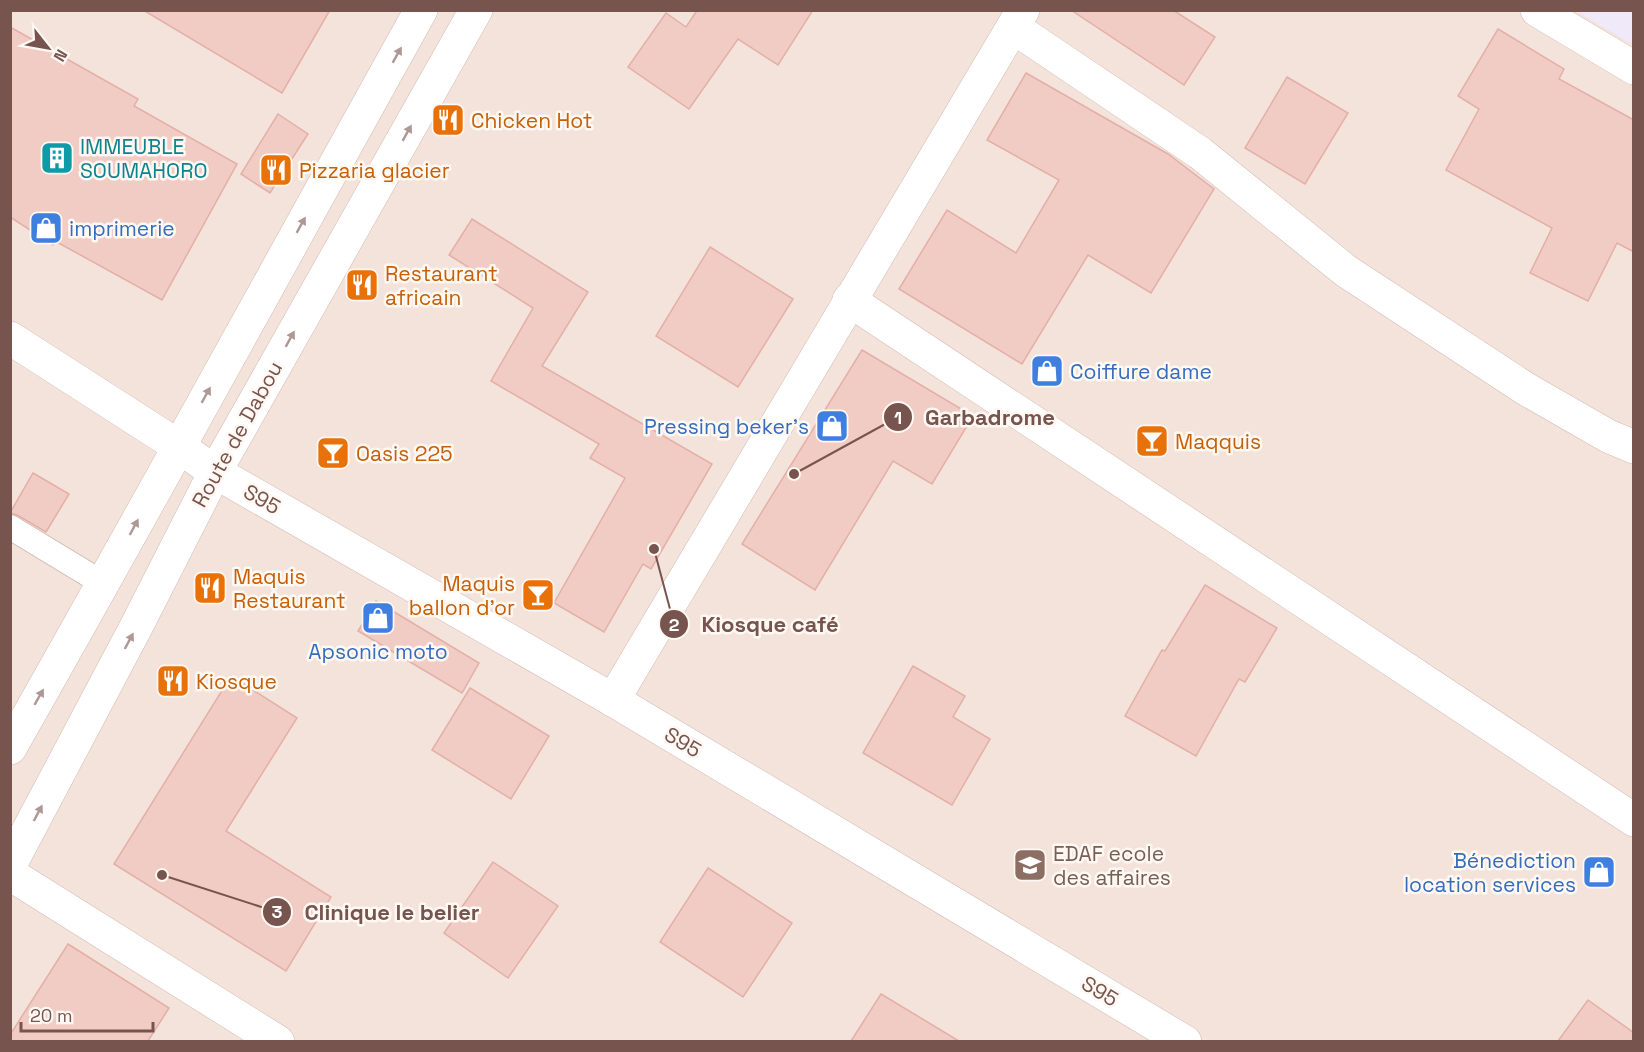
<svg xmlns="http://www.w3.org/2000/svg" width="1644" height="1052" font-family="'Space Grotesk',sans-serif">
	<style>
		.residential { fill: #f4e3db }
		.education { fill: #efe9f9 }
		.building { fill: #f1ccc5; stroke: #e3afa6; stroke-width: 1.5 }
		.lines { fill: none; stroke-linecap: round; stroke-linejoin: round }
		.service-casing { stroke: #d2bbb4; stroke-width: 26 }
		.minor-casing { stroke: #d2bbb4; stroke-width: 34 }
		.tertiary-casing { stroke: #d2bbb4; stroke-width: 34 }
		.service { stroke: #fff; stroke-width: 24 }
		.minor { stroke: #fff; stroke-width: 33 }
		.tertiary { stroke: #fff; stroke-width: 33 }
		.oneway { fill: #ae9895 }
		.labels { text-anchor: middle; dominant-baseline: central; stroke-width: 5; stroke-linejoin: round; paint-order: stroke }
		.food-label { font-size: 21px; fill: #c56008; stroke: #fff8f3; text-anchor: start }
		.culture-label { font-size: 21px; fill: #0d838f; stroke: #fff8f3; text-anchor: start }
		.shop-label { font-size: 21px; fill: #366cbe; stroke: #fff8f3; text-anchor: start }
		.street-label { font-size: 21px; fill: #78544f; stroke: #fff8f3 }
		.education-label { font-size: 21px; fill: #785e54; stroke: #fff8f3; text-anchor: start }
		.leader { fill: none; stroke: #78544f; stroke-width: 2 }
		.callout-dot { fill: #78544f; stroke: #fff8f3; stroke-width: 2 }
		.mark-label { font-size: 18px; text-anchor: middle; font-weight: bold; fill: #fff }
		.callout-label { font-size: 22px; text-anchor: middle; font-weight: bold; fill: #78544f; stroke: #fff8f3; stroke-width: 5; stroke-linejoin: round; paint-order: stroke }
	</style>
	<rect width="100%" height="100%" fill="#fcf3ed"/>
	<rect class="residential" x="11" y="11" width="1622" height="1030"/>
	<path class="education" d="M 1576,11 L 1633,11 L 1633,45 Z"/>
	<g class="building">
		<path d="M 143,10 L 330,10 L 282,93 Z"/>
		<path d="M 694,10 L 813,10 L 778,65 L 738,39 L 689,109 L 628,67 L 666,13 L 686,27 L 696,12 Z"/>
		<path d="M 1071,10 L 1173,10 L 1215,37 L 1184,85 Z"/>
		<path d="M 10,27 L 138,99 L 134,106 L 237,164 L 162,300 L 55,241 L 53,245 L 10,217 Z"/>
		<path d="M 1498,29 L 1564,69 L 1559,79 L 1634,120 L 1634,252 L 1617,243 L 1588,301 L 1530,273 L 1552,228 L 1446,170 L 1479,109 L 1458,96 Z"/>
		<path d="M 1026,73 L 1168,154 L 1214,189 L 1151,293 L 1088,255 L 1022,364 L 899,289 L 947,210 L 1016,253 L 1059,180 L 987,140 Z"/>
		<path d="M 1287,77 L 1348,113 L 1305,184 L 1245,148 Z"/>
		<path d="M 278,114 L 308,134 L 270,193 L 241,174 Z"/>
		<path d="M 472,219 L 588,292 L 542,366 L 712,464 L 651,569 L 643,564 L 604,632 L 554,603 L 625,478 L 590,458 L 599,444 L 491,381 L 533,308 L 449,255 Z"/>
		<path d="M 710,247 L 793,299 L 738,387 L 656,336 Z"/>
		<path d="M 862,350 L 973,416 L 932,484 L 893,461 L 815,590 L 742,544 Z"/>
		<path d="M 33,473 L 69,494 L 46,532 L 17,515 L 10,513 Z"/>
		<path d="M 1205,585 L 1277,628 L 1245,682 L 1239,679 L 1196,756 L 1125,716 L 1162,650 L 1165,651 Z"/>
		<path d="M 376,601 L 479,663 L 462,693 L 358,631 Z"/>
		<path d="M 913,666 L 965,696 L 953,717 L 990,739 L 952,805 L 863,753 Z"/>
		<path d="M 231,676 L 297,718 L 226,831 L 331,897 L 286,971 L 114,864 Z"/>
		<path d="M 470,688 L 549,736 L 511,799 L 432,750 Z"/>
		<path d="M 493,862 L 558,906 L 508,978 L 444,933 Z"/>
		<path d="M 708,868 L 792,923 L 743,997 L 660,942 Z"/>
		<path d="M 68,944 L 169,1008 L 148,1041 L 10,1041 L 10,1035 Z"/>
		<path d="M 881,994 L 959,1041 L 851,1041 Z"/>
		<path d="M 1588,1000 L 1634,1033 L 1634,1041 L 1558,1041 Z"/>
	</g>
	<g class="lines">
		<g class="service-casing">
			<path id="service" d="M 10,527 L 104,584"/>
		</g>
		<g class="minor-casing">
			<g id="minor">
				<path d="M 1537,10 L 1634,68"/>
				<path d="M 1013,27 L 1200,153 L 1346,271 L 1526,389 L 1608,436 L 1634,447"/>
				<path d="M 849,300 L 1634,820"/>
				<path d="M 178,446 L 215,472 L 613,700 L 1185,1042"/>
				<path d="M 613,700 L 1023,10"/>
				<path d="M 10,874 L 278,1042"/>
			</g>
		</g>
		<g class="tertiary-casing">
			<g id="tertiary">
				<path d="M 10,338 L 178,446"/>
				<path d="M 10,748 C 149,504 284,256 421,10"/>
				<path d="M 10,865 L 136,627 L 215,472 L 476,10"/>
			</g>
		</g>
		<use href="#service" class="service"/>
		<use href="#minor" class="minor"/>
		<use href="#tertiary" class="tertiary"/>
	</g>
	<defs><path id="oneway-solid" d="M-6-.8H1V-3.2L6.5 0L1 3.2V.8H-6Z" transform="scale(1.5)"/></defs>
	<g class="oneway">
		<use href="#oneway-solid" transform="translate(397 55) rotate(-61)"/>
		<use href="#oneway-solid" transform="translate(407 133) rotate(-61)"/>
		<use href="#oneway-solid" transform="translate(301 225) rotate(-61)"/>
		<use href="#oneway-solid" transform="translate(290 339) rotate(-61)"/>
		<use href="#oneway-solid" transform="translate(206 395) rotate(-61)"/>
		<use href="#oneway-solid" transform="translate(134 527) rotate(-62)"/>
		<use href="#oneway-solid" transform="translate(129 641) rotate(-62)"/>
		<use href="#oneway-solid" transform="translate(39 697) rotate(-60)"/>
		<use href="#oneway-solid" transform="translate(38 813) rotate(-62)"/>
	</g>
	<defs>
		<g id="restaurant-square" transform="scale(1.725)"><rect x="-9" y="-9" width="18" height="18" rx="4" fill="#e8710a" stroke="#fff8f3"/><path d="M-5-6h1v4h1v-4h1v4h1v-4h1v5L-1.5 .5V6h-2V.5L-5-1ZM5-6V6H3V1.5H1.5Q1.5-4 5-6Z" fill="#fff"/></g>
		<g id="building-square" transform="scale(1.725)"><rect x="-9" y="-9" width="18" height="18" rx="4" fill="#0f9aa8" stroke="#fff8f3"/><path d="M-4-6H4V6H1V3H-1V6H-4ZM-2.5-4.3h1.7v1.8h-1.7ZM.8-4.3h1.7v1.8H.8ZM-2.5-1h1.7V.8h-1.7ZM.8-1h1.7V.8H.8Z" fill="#fff"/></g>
		<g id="shop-square" transform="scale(1.725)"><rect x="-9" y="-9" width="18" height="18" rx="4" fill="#3f7fe0" stroke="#fff8f3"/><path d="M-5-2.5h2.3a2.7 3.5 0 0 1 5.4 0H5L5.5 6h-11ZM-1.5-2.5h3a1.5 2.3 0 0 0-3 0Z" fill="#fff"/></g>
		<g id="bar-square" transform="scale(1.725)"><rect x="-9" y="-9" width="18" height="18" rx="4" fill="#e8710a" stroke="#fff8f3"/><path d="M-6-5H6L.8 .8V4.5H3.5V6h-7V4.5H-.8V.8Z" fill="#fff"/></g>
		<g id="university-square" transform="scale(1.725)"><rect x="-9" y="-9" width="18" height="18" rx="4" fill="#8d6e63" stroke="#fff8f3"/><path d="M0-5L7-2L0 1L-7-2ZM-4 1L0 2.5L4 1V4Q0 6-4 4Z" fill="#fff"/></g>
	</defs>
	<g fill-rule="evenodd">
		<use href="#restaurant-square" x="448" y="120"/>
		<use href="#building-square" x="57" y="158"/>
		<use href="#restaurant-square" x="276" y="170"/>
		<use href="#shop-square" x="46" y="228"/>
		<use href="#restaurant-square" x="362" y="285"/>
		<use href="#shop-square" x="1047" y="371"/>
		<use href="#shop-square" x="832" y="426"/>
		<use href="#bar-square" x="1152" y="441"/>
		<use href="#bar-square" x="333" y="453"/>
		<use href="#restaurant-square" x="210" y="588"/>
		<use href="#bar-square" x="538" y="595"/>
		<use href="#shop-square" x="378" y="618"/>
		<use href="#restaurant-square" x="173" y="681"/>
		<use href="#university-square" x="1030" y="865"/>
		<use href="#shop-square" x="1599" y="872"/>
	</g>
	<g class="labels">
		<g class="food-label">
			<text x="471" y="120">Chicken Hot</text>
			<text x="299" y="170">Pizzaria glacier</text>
			<text x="385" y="273">Restaurant<tspan x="385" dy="24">africain</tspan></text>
			<text x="1175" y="441">Maqquis</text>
			<text x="356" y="453">Oasis 225</text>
			<text x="233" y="576">Maquis<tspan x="233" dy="24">Restaurant</tspan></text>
			<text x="515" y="583" text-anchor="end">Maquis<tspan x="515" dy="24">ballon d'or</tspan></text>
			<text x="196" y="681">Kiosque</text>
		</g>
		<g class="culture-label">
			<text x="80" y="146">IMMEUBLE<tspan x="80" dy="24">SOUMAHORO</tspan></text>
		</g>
		<g class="shop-label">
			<text x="69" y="228">imprimerie</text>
			<text x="1070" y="371">Coiffure dame</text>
			<text x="809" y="426" text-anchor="end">Pressing beker's</text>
			<text x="378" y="651" text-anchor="middle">Apsonic moto</text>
			<text x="1576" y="860" text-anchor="end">Bénediction<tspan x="1576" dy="24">location services</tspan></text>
		</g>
		<g class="street-label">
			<text transform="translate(237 434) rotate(-61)">Route de Dabou</text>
			<text transform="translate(262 499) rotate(30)">S95</text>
			<text transform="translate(683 742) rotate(31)">S95</text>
			<text transform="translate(1100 991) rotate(31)">S95</text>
		</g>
		<g class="education-label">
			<text x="1053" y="853">EDAF ecole<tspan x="1053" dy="24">des affaires</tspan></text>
		</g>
	</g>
	<path class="leader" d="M794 474L898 417M654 549L674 624M162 875L277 912"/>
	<g class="callout-dot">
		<circle cx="794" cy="474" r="6"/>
		<circle cx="654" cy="549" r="6"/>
		<circle cx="162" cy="875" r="6"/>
		<circle cx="898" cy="417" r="15"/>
		<circle cx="674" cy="624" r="15"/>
		<circle cx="277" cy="912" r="15"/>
	</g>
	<g class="mark-label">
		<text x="898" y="424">1</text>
		<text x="674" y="631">2</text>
		<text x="277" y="918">3</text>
	</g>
	<g class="callout-label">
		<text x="990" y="425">Garbadrome</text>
		<text x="770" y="632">Kiosque café</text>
		<text x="392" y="920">Clinique le belier</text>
	</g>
	<rect width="1644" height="1052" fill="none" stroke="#78544f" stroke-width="24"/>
	<g transform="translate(48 48) rotate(121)" stroke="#fff8f3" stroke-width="4.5" paint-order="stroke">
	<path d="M0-4.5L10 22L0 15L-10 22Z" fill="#78544f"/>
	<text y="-9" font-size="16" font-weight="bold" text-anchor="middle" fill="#78544f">N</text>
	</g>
	<path d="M21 1022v9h132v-9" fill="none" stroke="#78544f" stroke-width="3"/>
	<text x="30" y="1022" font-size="18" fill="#78544f" stroke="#fff8f3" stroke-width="4.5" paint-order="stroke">20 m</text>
</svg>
